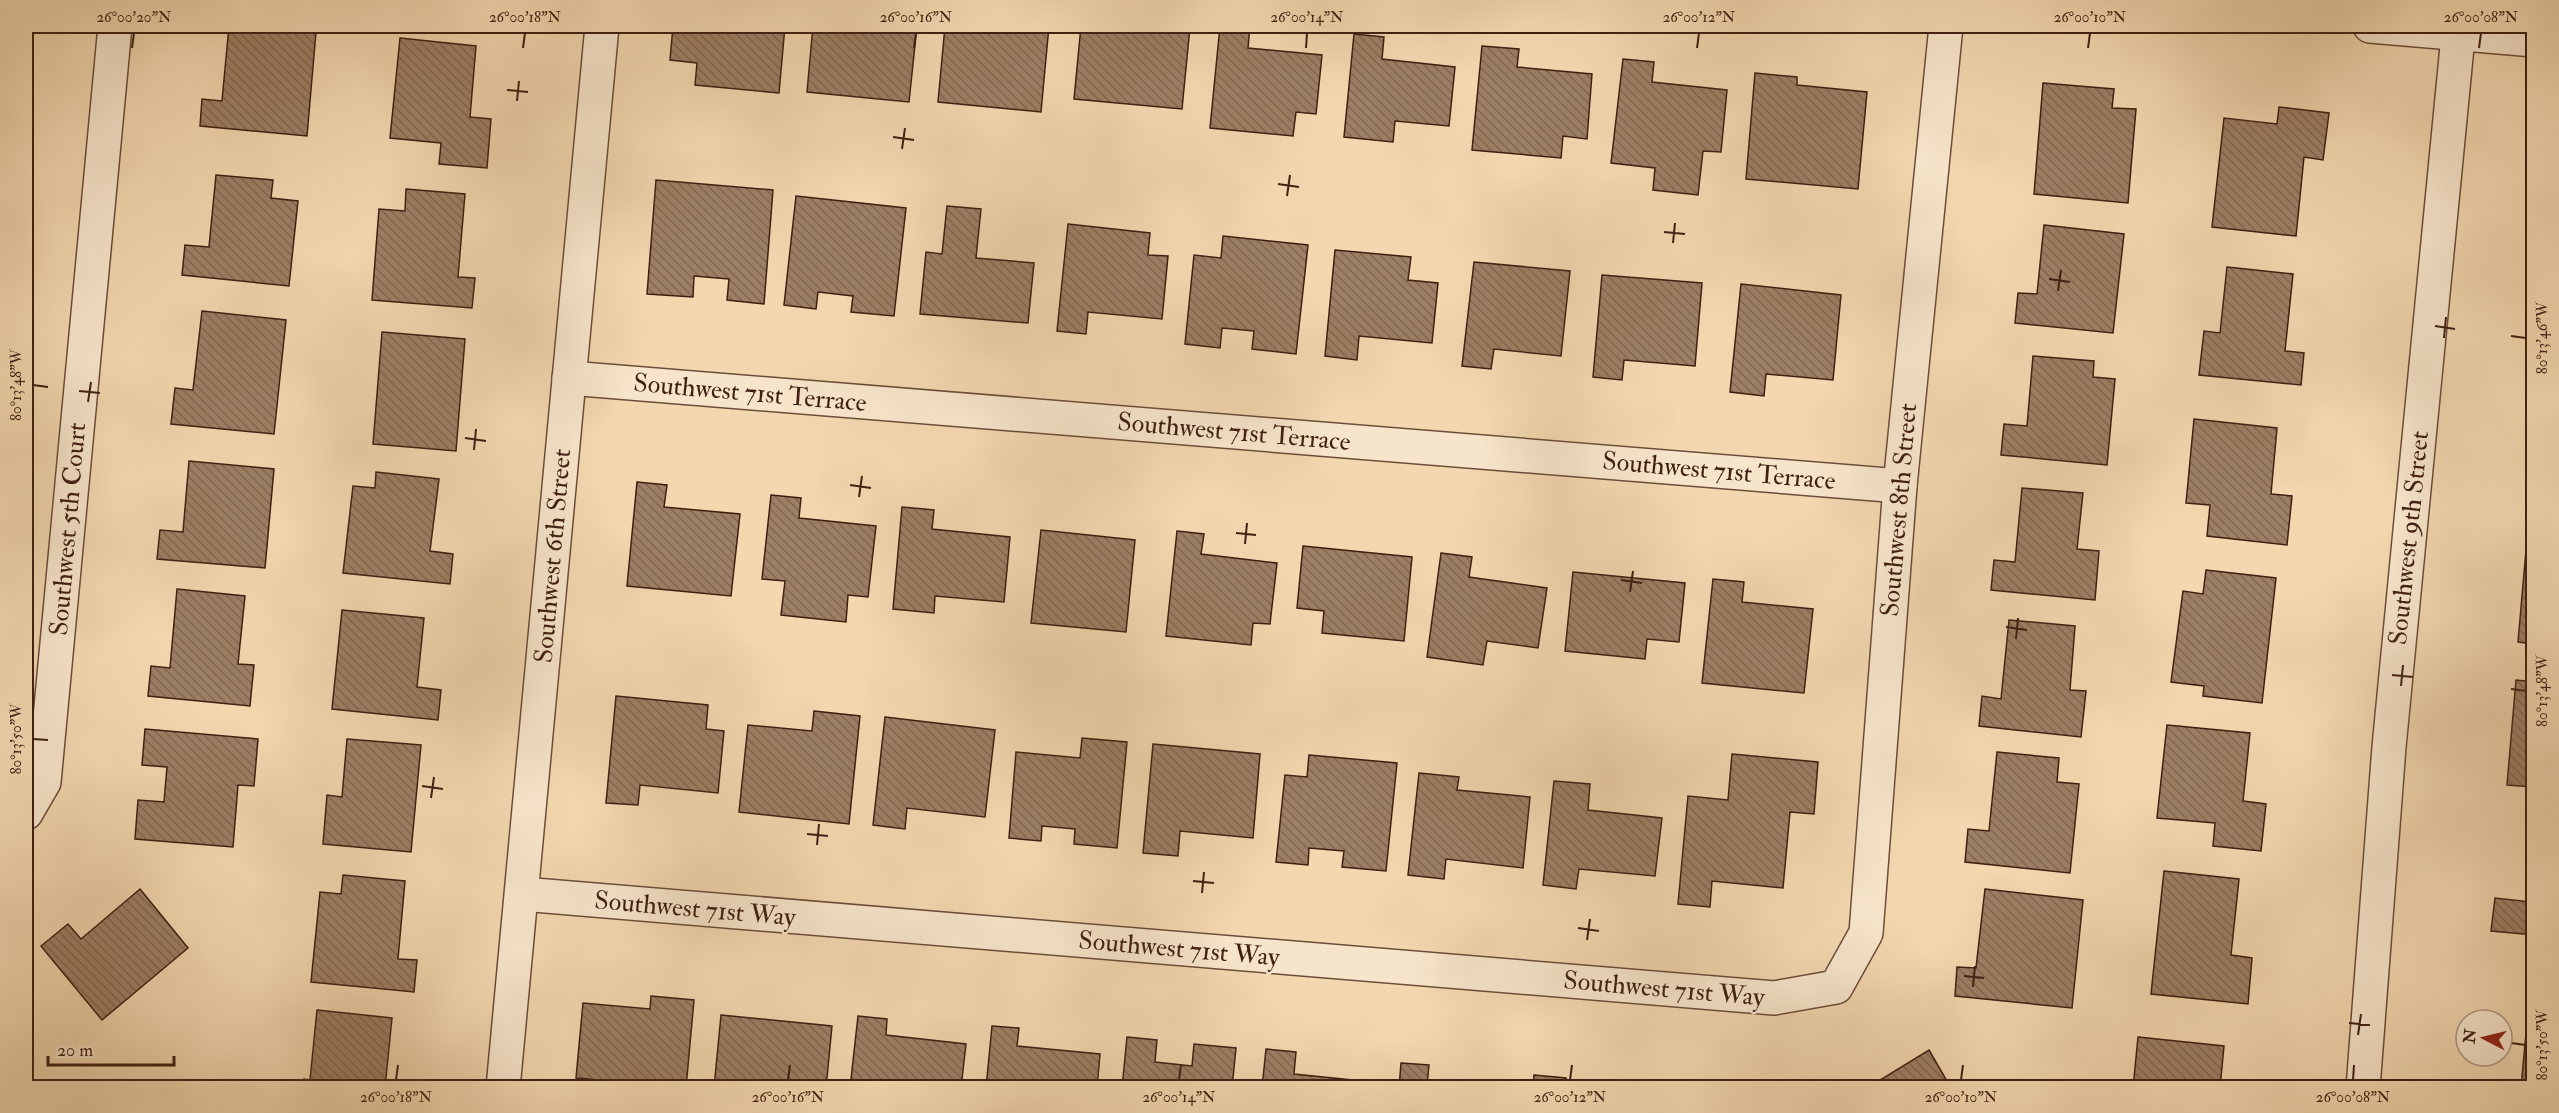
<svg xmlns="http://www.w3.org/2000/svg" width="2559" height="1113" font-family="'IM FELL Double Pica',serif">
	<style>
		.building { fill: url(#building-back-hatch); stroke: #3f1f12; stroke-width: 1.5 }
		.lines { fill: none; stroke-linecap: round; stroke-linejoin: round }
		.minor-casing { stroke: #6c4d39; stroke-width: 36 }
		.minor { stroke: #f7e5cb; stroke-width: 33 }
		.ticks { fill: none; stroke: #3f1f12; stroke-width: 2 }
		.labels { text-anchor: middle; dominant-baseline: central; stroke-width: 4.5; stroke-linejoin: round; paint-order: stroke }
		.street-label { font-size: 26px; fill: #3f1f12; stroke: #f7e5cb }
		.neatline { fill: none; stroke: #3f1f12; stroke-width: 2 }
		.ticks-label { font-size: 15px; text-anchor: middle; fill: #3f1f12 }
	</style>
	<defs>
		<pattern id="building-back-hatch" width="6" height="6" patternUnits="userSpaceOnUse" patternTransform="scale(1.5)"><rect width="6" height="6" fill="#9c7f64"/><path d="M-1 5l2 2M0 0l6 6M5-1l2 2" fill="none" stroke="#816751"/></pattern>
	</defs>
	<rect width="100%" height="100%" fill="#f2d7af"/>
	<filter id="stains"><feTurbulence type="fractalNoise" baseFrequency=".00333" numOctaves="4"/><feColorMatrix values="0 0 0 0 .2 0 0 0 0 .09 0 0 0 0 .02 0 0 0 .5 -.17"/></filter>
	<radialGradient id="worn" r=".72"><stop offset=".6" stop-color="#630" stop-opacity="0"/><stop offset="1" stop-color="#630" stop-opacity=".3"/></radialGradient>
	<g class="building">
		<path d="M 229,26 L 316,32 L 307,136 L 200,126 L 202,99 L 222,101 Z"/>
		<path d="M 673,26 L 785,26 L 779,93 L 695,85 L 697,63 L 670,60 Z"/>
		<path d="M 813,26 L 917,26 L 909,102 L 807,92 Z"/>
		<path d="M 945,26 L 1049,26 L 1041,112 L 938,102 Z"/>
		<path d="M 1081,26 L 1190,27 L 1182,109 L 1074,99 Z"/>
		<path d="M 1220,26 L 1250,26 L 1248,48 L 1322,55 L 1316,114 L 1296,112 L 1293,136 L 1210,128 Z"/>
		<path d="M 1354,34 L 1384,37 L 1382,59 L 1455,67 L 1449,126 L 1395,121 L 1393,142 L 1344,137 Z"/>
		<path d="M 400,38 L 476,46 L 470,117 L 491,119 L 487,168 L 439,164 L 441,143 L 390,138 Z"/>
		<path d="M 1482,46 L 1519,49 L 1517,67 L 1592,74 L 1587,139 L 1563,136 L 1561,158 L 1472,150 Z"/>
		<path d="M 1623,59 L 1654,62 L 1652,82 L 1727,90 L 1721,152 L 1703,151 L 1698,195 L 1653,190 L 1655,168 L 1611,163 Z"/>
		<path d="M 1755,73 L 1797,77 L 1797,85 L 1867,92 L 1858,189 L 1746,179 Z"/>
		<path d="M 2043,83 L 2114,89 L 2112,108 L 2136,109 L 2128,203 L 2034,194 Z"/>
		<path d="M 2279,107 L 2329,113 L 2323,160 L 2304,157 L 2296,236 L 2212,227 L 2224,118 L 2277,124 Z"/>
		<path d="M 216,175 L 273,180 L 271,198 L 298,201 L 289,286 L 182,275 L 185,245 L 209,247 Z"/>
		<path d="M 656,180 L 773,190 L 764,304 L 727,300 L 729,279 L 694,276 L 693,297 L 647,294 Z"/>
		<path d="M 406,189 L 465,194 L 458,277 L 475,278 L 472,308 L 372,300 L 379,209 L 405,211 Z"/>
		<path d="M 796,196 L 906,208 L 894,316 L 851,312 L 853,296 L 818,292 L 816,309 L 784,305 Z"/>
		<path d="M 947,206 L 981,209 L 976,258 L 1034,263 L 1028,323 L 920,314 L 926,252 L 942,254 Z"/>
		<path d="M 1068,224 L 1150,233 L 1148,255 L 1168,256 L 1162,319 L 1088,312 L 1086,334 L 1057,331 Z"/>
		<path d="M 2044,225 L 2124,234 L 2113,333 L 2015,323 L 2018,293 L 2037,294 Z"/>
		<path d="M 1223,236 L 1308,245 L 1296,354 L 1252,349 L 1254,331 L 1222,328 L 1220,348 L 1185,344 L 1194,255 L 1221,258 Z"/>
		<path d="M 1335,250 L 1411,257 L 1408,280 L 1438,283 L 1432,343 L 1359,336 L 1357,360 L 1325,356 Z"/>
		<path d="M 1474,262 L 1570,271 L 1561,356 L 1494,349 L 1491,369 L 1462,366 Z"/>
		<path d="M 2227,267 L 2293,274 L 2285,351 L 2304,353 L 2301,385 L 2199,375 L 2204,331 L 2220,333 Z"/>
		<path d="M 1602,275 L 1702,283 L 1695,366 L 1624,360 L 1622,380 L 1593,377 Z"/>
		<path d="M 1741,284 L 1841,295 L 1833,380 L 1766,374 L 1764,396 L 1730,392 Z"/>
		<path d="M 202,311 L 286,320 L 274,434 L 171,424 L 175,388 L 193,390 Z"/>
		<path d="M 382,332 L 465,339 L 456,451 L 373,444 Z"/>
		<path d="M 2033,356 L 2094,361 L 2093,377 L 2115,379 L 2107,465 L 2001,455 L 2004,424 L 2027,426 Z"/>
		<path d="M 2194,419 L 2277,428 L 2271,494 L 2292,496 L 2287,545 L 2207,536 L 2210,505 L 2186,503 Z"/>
		<path d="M 189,461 L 274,469 L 265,568 L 157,559 L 160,530 L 183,532 Z"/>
		<path d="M 2534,471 L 2534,509 L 2530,508 Z"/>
		<path d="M 376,472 L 439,479 L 430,551 L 453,554 L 450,584 L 343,573 L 353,486 L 375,488 Z"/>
		<path d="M 637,482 L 667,485 L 664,507 L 740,514 L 731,596 L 627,586 Z"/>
		<path d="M 2022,488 L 2083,493 L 2077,549 L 2099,551 L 2095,600 L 1991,590 L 1994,560 L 2015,562 Z"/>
		<path d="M 771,495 L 801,498 L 799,518 L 876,526 L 868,597 L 848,595 L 846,622 L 781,615 L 785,581 L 762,579 Z"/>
		<path d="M 902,507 L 934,510 L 932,529 L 1010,537 L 1004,602 L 935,596 L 934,613 L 893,609 Z"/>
		<path d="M 1041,530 L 1135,540 L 1126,632 L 1031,623 Z"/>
		<path d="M 1177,531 L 1204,534 L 1201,554 L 1277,563 L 1270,624 L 1253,623 L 1251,645 L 1166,636 Z"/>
		<path d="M 1303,546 L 1412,557 L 1404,641 L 1322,633 L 1324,611 L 1297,608 Z"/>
		<path d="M 2526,550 L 2534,551 L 2534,644 L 2518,642 Z"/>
		<path d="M 1441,553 L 1472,557 L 1469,577 L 1547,588 L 1538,648 L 1487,641 L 1483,665 L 1427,657 Z"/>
		<path d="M 2206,570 L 2276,578 L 2262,703 L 2203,696 L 2204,686 L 2171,682 L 2183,591 L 2203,594 Z"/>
		<path d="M 1573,572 L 1685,583 L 1679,642 L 1647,639 L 1645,659 L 1565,651 Z"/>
		<path d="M 1713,579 L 1744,582 L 1742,602 L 1813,609 L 1804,693 L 1702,683 Z"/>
		<path d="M 177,589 L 245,596 L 238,664 L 254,665 L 250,706 L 148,696 L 151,666 L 170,668 Z"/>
		<path d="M 342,610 L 424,618 L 417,687 L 441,690 L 438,720 L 332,709 Z"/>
		<path d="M 2009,620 L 2075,626 L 2070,690 L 2086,691 L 2081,737 L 1979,726 L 1982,696 L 2001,699 Z"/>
		<path d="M 2516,680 L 2534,682 L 2534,787 L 2507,785 Z"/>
		<path d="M 616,696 L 708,705 L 706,729 L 724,731 L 718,793 L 640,785 L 638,805 L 606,803 Z"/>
		<path d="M 814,711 L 860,716 L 849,824 L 739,812 L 748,725 L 812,731 Z"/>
		<path d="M 885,717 L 995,730 L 985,817 L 907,808 L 905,829 L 873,825 Z"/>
		<path d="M 2167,725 L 2250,733 L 2243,801 L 2266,804 L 2261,851 L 2213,846 L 2215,823 L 2157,818 Z"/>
		<path d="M 145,729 L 258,739 L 254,786 L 238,785 L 233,847 L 135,839 L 138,800 L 164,802 L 167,767 L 142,765 Z"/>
		<path d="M 1082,738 L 1127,742 L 1117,848 L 1074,844 L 1075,829 L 1042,826 L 1041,841 L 1009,838 L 1016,752 L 1080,758 Z"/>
		<path d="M 347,739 L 421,745 L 411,852 L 323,844 L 327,795 L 342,797 Z"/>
		<path d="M 1153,744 L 1260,754 L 1253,838 L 1180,831 L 1178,856 L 1143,853 Z"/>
		<path d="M 1997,752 L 2059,758 L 2057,782 L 2079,784 L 2070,873 L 1965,862 L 1968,829 L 1989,831 Z"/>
		<path d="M 1732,754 L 1818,762 L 1814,814 L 1790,812 L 1783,888 L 1712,881 L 1710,907 L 1678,904 L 1688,796 L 1728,800 Z"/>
		<path d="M 1309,755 L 1397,763 L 1386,871 L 1342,867 L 1344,851 L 1309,848 L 1308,865 L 1276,862 L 1285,775 L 1307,777 Z"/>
		<path d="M 1419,773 L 1459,777 L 1457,790 L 1530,797 L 1523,868 L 1446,859 L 1444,879 L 1408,875 Z"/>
		<path d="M 1554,781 L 1590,784 L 1588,810 L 1662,818 L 1655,876 L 1579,869 L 1576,889 L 1543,885 Z"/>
		<path d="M 2164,871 L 2239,879 L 2231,955 L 2252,958 L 2248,1004 L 2151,994 Z"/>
		<path d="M 2534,873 L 2534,935 L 2491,931 L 2495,898 L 2531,902 Z"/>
		<path d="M 343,875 L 405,881 L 398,959 L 417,960 L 414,992 L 311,982 L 320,892 L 341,894 Z"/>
		<path d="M 140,889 L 188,948 L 102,1020 L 41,946 L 68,924 L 81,939 Z"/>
		<path d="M 1985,889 L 2083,900 L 2072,1008 L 1955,996 L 1957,967 L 1976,968 Z"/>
		<path d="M 2530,989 L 2534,990 L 2534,1088 L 2521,1088 Z"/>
		<path d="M 651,996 L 694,1000 L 686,1088 L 643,1088 L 643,1084 L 576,1078 L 583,1003 L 650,1009 Z"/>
		<path d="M 317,1010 L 392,1018 L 385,1088 L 303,1088 L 304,1079 L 310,1080 Z"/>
		<path d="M 721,1015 L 832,1026 L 826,1088 L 714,1088 Z"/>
		<path d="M 858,1016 L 887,1019 L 886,1035 L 966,1044 L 961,1088 L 850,1088 Z"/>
		<path d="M 992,1026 L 1019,1028 L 1017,1046 L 1100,1054 L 1097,1088 L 986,1088 Z"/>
		<path d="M 1127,1037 L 1157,1040 L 1155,1062 L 1192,1066 L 1194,1044 L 1236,1048 L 1232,1088 L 1122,1088 Z"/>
		<path d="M 2138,1037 L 2224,1046 L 2220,1088 L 2133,1088 Z"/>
		<path d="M 1266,1049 L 1296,1052 L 1294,1074 L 1362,1081 L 1362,1088 L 1262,1088 Z"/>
		<path d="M 1929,1050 L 1951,1088 L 1867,1088 Z"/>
		<path d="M 1401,1063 L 1429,1065 L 1427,1086 L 1439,1088 L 1399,1088 Z"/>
		<path d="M 1534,1075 L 1566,1078 L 1566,1088 L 1533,1088 Z"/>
	</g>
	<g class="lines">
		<g class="minor-casing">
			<g id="minor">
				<path d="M 2370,26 L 2534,40"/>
				<path d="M 569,378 L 1900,486"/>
				<path d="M 26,813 L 44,782 L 115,26"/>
				<path d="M 522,894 L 1774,998 L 1836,987 L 1866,933 L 1900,486 L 1946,26"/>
				<path d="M 503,1088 L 602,26"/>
				<path d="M 2363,1088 L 2389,747 L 2459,26"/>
			</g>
		</g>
		<use href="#minor" class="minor"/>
	</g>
	<path class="ticks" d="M 132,48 L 134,33M 523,48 L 525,33M 914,48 L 916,33M 1306,48 L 1307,33M 1697,48 L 1699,33M 2088,48 L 2090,33M 2479,48 L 2481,33M 507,90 L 528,92M 517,101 L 519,81M 893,137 L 914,140M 902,149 L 905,128M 1278,184 L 1299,187M 1287,196 L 1290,175M 1664,232 L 1685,234M 1673,243 L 1675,223M 2049,279 L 2070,282M 2058,291 L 2061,270M 2435,326 L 2455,329M 2511,336 L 2526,338M 2444,338 L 2446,317M 33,385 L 48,387M 79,391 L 100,393M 88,402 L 91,382M 465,438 L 486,441M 474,450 L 476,429M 850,485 L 871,488M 859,497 L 862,476M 1236,533 L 1256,535M 1245,544 L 1247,523M 1621,580 L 1642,583M 1630,592 L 1633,571M 2006,627 L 2027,630M 2016,639 L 2018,618M 2392,675 L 2413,677M 2401,686 L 2403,665M 2511,689 L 2526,691M 33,739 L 48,740M 422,786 L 443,789M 431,798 L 434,777M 807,834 L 828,836M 817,845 L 819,824M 1193,881 L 1214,883M 1202,893 L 1204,872M 1578,928 L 1599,931M 1587,940 L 1590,919M 1964,976 L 1984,978M 1973,987 L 1975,966M 2349,1023 L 2370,1025M 2358,1035 L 2361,1014M 2511,1043 L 2526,1045M 396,1080 L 398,1065M 788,1080 L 790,1065M 1179,1080 L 1181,1065M 1570,1080 L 1572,1065M 1961,1080 L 1963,1065M 2353,1080 L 2354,1065"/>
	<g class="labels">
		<g class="street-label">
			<text transform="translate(750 393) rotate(5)">Southwest 71st Terrace</text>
			<text transform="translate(1234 432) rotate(5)">Southwest 71st Terrace</text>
			<text transform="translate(1719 471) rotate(5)">Southwest 71st Terrace</text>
			<text transform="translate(1899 510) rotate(-85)">Southwest 8th Street</text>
			<text transform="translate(68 529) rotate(-85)">Southwest 5th Court</text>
			<text transform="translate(2409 538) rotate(-84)">Southwest 9th Street</text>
			<text transform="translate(553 556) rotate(-85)">Southwest 6th Street</text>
			<text transform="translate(695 909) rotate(5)">Southwest 71st Way</text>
			<text transform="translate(1179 949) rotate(5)">Southwest 71st Way</text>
			<text transform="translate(1664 989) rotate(5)">Southwest 71st Way</text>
		</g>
	</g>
	<rect width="2559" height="1113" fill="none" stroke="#f2d7af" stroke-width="66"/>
	<g transform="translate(2484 1038) rotate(277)"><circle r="28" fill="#f7e5cb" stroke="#ad9681" stroke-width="1.5"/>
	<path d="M0-4.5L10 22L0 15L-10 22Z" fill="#8f2418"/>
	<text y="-9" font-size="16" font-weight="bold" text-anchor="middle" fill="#3f1f12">N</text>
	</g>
	<path d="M48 1056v9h126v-9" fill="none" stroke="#3f1f12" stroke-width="3"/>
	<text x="57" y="1056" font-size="18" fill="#3f1f12" stroke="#f7e5cb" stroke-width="4.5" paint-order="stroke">20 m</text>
	<rect x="33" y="33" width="2493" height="1047" class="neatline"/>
	<g class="ticks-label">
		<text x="134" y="22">26°00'20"N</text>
		<text x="525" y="22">26°00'18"N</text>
		<text x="916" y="22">26°00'16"N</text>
		<text x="1307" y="22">26°00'14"N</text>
		<text x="1699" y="22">26°00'12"N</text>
		<text x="2090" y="22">26°00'10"N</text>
		<text x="2481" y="22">26°00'08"N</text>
		<text transform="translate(2542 338) rotate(-90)" y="5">80°13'46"W</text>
		<text transform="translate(16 385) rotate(-90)" y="5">80°13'48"W</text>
		<text transform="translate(2542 691) rotate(-90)" y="5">80°13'48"W</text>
		<text transform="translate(16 739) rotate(-90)" y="5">80°13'50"W</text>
		<text transform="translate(2542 1045) rotate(-90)" y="5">80°13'50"W</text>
		<text x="396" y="1102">26°00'18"N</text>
		<text x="788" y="1102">26°00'16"N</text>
		<text x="1179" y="1102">26°00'14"N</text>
		<text x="1570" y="1102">26°00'12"N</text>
		<text x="1961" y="1102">26°00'10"N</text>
		<text x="2353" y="1102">26°00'08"N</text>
	</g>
	<rect width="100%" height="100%" filter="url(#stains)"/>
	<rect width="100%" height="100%" fill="url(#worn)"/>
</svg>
